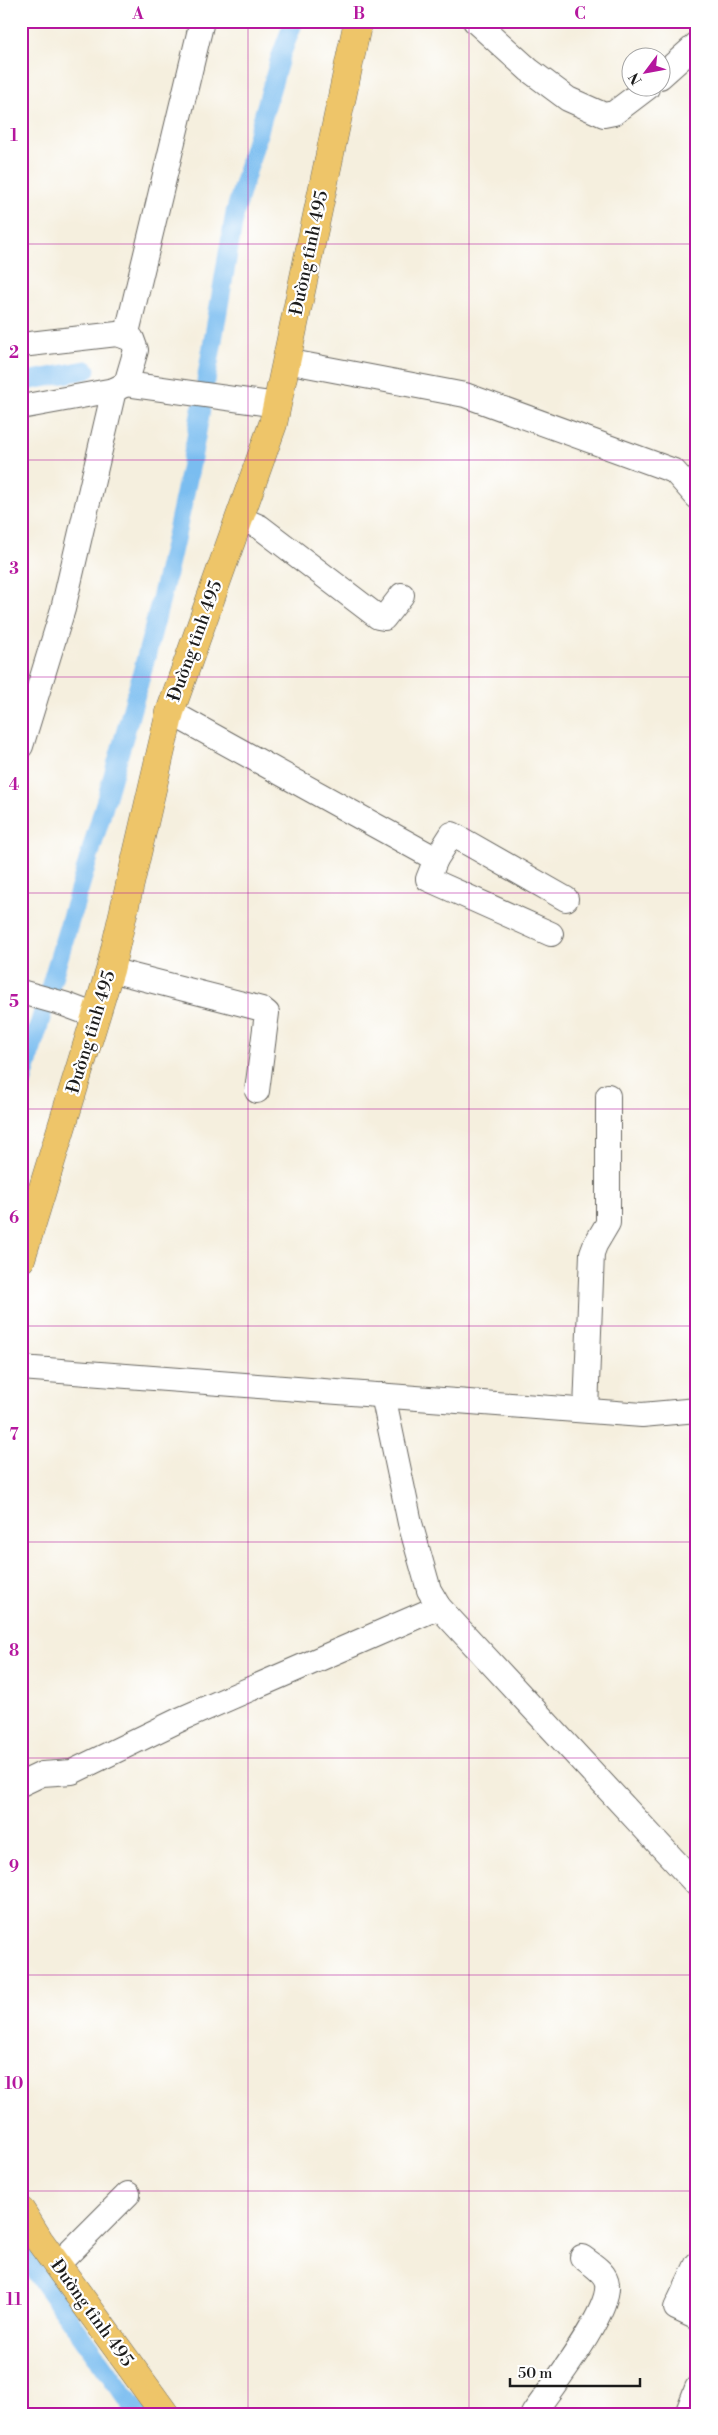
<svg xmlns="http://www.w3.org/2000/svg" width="718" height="2435" font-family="'Libre Bodoni',serif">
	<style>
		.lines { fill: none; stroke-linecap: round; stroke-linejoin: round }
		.canal { stroke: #7abdf0; stroke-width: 19 }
		.minor-casing { stroke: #686660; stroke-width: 26 }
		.major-casing { stroke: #686660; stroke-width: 29 }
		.minor { stroke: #fff; stroke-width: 24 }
		.major { stroke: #eec569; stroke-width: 28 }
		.grid { fill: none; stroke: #b5179e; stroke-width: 1; stroke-opacity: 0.55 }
		.labels { text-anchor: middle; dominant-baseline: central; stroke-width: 4.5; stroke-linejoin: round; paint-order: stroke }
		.street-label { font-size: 18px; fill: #1c1c1c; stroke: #fff }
		.neatline { fill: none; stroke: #b5179e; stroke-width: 2 }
		.grid-label { font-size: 16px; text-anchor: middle; font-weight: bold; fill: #b5179e }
	</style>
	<rect width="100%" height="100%" fill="#fff"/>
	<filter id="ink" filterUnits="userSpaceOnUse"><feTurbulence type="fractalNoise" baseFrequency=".02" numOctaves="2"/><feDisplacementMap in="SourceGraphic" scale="10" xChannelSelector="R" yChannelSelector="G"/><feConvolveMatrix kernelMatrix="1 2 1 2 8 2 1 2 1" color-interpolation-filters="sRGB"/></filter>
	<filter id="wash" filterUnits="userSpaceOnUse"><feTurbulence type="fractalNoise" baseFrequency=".0096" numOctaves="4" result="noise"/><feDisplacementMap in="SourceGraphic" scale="20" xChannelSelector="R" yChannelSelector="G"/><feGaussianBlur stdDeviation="1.12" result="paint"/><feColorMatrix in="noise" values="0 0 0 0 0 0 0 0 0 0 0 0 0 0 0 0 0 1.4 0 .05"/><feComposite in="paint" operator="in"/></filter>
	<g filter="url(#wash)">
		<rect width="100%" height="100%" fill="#f5efde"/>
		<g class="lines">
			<g class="canal">
				<path d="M 206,381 L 235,213 L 280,58 L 294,21"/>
				<path d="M 21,382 L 86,370"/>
				<path d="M 21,1087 C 85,862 162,640 201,409"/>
				<path d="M 21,2252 L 138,2414"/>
			</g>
		</g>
	</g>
	<g filter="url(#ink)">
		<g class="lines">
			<g class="minor-casing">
				<g id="minor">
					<path d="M 475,21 L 529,70 L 568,99 L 604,115 L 614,113 L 647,88"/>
					<path d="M 660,77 L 697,44"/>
					<path d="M 126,337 L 202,21"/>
					<path d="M 21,345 L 117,334 L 132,339 L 136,350 L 126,384 L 277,405"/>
					<path d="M 286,361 L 465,395 L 674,471 L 697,497"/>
					<path d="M 21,407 L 114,390 L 126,384"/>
					<path d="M 239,518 L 260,527 L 378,617 L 384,618 L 402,595"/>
					<path d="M 170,712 L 436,859"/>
					<path d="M 21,746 L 63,609 L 114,390"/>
					<path d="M 551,934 L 428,879 L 436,859 L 452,834 L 566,899"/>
					<path d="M 110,970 L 262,1009 L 267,1013 L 257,1091"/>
					<path d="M 21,992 L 64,1004 L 96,1016"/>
					<path d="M 21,1368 L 642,1415 L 697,1410"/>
					<path d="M 383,1395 L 410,1523 L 429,1590 L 439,1607 L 697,1885"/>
					<path d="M 586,1410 L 592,1253 L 595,1245 L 608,1223 L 608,1096"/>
					<path d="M 21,1784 L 42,1774 L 72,1772 L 179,1720 L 439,1607"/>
					<path d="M 697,2264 L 676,2308 L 697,2318"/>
					<path d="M 57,2265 L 128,2194"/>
					<path d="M 533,2414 C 550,2389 611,2312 607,2284 C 606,2272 591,2264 582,2257"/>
					<path d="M 687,2414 L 697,2388"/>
				</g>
			</g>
			<g class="major-casing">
				<g id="major">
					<path d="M 21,1259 L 110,970 L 170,712 L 273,424 L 358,21"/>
					<path d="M 21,2211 L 39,2240 L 165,2414"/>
				</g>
			</g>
			<use href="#minor" class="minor"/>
			<use href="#major" class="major"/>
		</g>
	</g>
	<path class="grid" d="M 248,21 L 248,2414M 469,21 L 469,2414M 21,244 L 697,244M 21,460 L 697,460M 21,677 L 697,677M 21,893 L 697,893M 21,1109 L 697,1109M 21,1326 L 697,1326M 21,1542 L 697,1542M 21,1758 L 697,1758M 21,1975 L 697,1975M 21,2191 L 697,2191"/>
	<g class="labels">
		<g class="street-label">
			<text transform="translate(309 253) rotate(-78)">Đường tỉnh 495</text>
			<text transform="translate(195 641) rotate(-70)">Đường tỉnh 495</text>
			<text transform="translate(91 1032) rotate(-73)">Đường tỉnh 495</text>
			<text transform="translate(92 2313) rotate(54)">Đường tỉnh 495</text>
		</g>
	</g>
	<rect width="718" height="2435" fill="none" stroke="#fff" stroke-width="55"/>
	<g transform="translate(646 72) rotate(238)"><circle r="24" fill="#ffffff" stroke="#a4a4a4"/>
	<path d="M0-4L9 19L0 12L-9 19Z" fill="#b5179e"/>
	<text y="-8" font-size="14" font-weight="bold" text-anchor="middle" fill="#1c1c1c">N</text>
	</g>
	<path d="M510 2378v8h130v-8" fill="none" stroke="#1c1c1c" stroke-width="2.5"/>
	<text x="518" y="2378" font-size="15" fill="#1c1c1c" stroke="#ffffff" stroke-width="4" paint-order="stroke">50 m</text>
	<rect x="28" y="28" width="662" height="2380" class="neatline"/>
	<g class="grid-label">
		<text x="138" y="19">A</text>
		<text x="359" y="19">B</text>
		<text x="580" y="19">C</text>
		<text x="14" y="141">1</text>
		<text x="14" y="358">2</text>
		<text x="14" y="574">3</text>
		<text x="14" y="790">4</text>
		<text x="14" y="1007">5</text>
		<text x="14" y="1223">6</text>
		<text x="14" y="1440">7</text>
		<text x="14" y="1656">8</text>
		<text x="14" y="1872">9</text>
		<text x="14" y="2089">10</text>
		<text x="14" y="2305">11</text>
	</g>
</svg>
